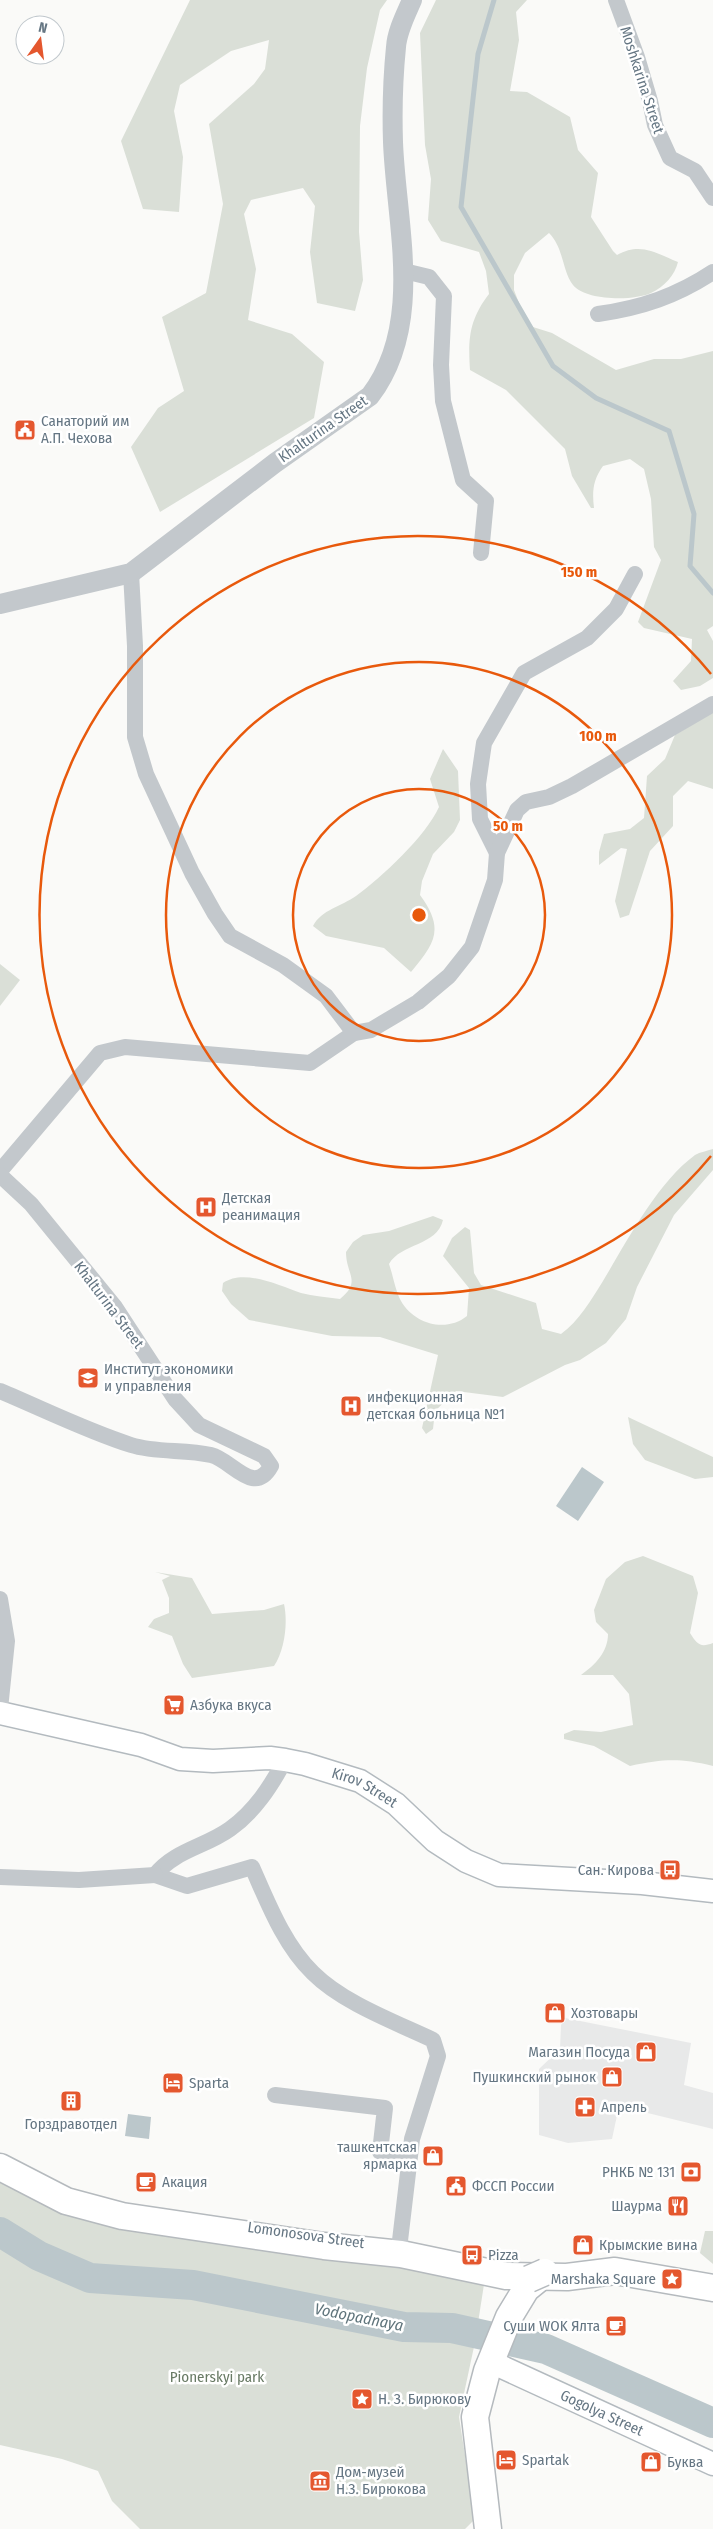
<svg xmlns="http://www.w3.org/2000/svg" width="713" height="2529" font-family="'Fira Sans Condensed',sans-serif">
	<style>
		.built { fill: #e8e9e9 }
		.green { fill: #dadfd7 }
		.water { fill: #bbc7cb }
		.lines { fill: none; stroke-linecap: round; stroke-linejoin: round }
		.stream { stroke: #bbc7cb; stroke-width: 5 }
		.river { stroke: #bbc7cb; stroke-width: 30 }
		.secondary-casing { stroke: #b3babf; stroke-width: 25 }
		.primary-casing { stroke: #b5babe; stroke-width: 29 }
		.minor { stroke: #c3c8cc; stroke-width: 16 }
		.tertiary { stroke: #c3c8cc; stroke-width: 20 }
		.secondary { stroke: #fff; stroke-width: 22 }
		.primary { stroke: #fff; stroke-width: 26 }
		.primary-bridge-casing { stroke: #b5babe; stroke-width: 29; stroke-linecap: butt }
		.primary-bridge { stroke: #fff; stroke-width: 26 }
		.ring { fill: none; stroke: #e8590c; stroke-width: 2.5 }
		.labels { text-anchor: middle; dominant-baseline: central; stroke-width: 5; stroke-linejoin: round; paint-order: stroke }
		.street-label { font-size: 15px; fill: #657683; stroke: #fff }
		.poi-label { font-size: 15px; fill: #657683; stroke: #fff; text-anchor: start }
		.park-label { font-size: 15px; fill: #687a64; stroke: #fff }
		.water-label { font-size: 16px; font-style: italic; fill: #60757c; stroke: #fff }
		.centre { fill: #e8590c; stroke: #fff; stroke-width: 2.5 }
		.ring-label { font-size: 15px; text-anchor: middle; font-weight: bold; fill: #e8590c; stroke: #fff; stroke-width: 5; stroke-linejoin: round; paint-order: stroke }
	</style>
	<rect width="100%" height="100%" fill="#fafaf8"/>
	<path class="built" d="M 565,2018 L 691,2043 L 684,2085 L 713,2093 L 713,2129 L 619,2106 L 612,2139 L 568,2143 L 539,2135 L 539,2069 L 560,2049 L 561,2025 Z"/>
	<g class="green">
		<path d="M 190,0 L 387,0 L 380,10 L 367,68 L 360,126 L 359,232 L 363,280 L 355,311 L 317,303 L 310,252 L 315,206 L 303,188 L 251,200 L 244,214 L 256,269 L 248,320 L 292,334 L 324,362 L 314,418 L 160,512 L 131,447 L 158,408 L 184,391 L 162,317 L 206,293 L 223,204 L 209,124 L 254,84 L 265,69 L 269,40 L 231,51 L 180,85 L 174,111 L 183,157 L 179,212 L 143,209 L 121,141 Z"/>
		<path d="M 436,0 L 527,0 L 516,12 L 519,40 L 510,91 L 527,92 L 570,117 L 578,150 L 598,173 L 591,217 L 613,251 L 617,255 C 641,242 655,253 678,262 C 675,275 664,287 651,293 C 634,301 586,301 573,285 C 562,271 564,248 549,233 L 525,253 L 514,275 L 514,290 L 524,316 L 533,327 L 552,333 L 616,370 L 654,359 L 681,359 L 713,351 L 713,626 L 707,630 L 713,641 L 713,678 L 700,686 L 681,690 L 673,681 L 691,661 L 692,639 L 644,628 L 638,622 L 661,560 L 654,547 L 651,499 L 644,469 L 630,459 L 603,466 C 593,480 592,491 594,508 L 591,508 L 572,476 L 565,449 L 506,390 L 470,370 C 468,339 469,320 489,294 L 486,271 L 479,252 L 441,241 L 428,220 L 431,179 L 425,145 L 420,33 Z"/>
		<path d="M 713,712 L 713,789 L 688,781 L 673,796 L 673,826 L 650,851 L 629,915 L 620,918 L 615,901 L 627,849 L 621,848 L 599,865 L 599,852 L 604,834 L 630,829 L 644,818 L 647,776 L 665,759 L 675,735 Z"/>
		<path d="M 443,749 L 458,771 L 460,820 L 454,832 L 433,854 L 422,881 L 420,895 C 445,929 435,943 411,972 L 384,948 L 326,936 L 313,926 C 321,910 342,906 356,896 C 382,877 426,836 439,807 L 430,779 Z"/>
		<path d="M 0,964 L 20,980 L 0,1006 Z"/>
		<path d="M 713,1149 L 713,1170 L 674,1215 L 637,1287 L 626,1319 L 606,1343 L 580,1360 L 565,1365 L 503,1397 L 456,1391 L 435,1411 L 433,1429 L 426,1434 L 422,1428 L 438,1355 L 380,1337 L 332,1336 L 249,1320 L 231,1304 L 222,1291 L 223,1283 C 244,1268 280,1286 301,1293 C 313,1296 327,1297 340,1299 C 362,1281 346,1275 346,1252 L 353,1242 L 363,1235 L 389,1231 L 433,1216 L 443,1220 C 437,1246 401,1243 389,1264 C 393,1275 395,1290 401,1301 C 414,1324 446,1333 467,1316 L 469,1288 L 443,1256 L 452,1238 L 465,1227 L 470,1230 L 474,1273 L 481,1285 L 536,1303 L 542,1329 L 561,1334 C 579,1321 591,1300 603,1281 C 627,1241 657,1183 695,1155 C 700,1152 707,1151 713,1149 Z"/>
		<path d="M 628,1417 L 713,1457 L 713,1477 L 695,1479 L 645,1460 L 633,1444 Z"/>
		<path d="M 643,1556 L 693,1576 L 698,1593 L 690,1633 C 697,1644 700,1648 713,1643 L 713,1766 C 679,1758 664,1759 630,1766 L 594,1746 L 564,1739 L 564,1734 L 574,1730 L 601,1732 L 633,1725 L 629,1694 L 613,1675 L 581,1675 C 595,1665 608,1652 608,1634 L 596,1622 L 594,1610 L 606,1579 L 625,1562 Z"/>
		<path d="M 155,1572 L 192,1578 L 212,1614 L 264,1610 L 284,1604 C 288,1622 285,1650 274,1666 L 192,1678 L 183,1664 L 172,1636 L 148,1627 L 154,1619 L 169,1613 L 169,1598 L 162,1580 L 170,1576 Z"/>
		<path d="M 0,2156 L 65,2193 L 485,2278 L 475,2342 L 459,2417 L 475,2519 L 465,2529 L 140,2529 L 112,2501 L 98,2471 L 62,2459 L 0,2445 Z"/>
		<path d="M 705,2231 L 713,2231 L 713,2264 L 700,2253 Z"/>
	</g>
	<g class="water">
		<path d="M 582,1467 L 604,1482 L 578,1521 L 556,1506 Z"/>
		<path d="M 128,2114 L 151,2117 L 149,2139 L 125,2136 Z"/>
	</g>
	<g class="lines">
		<path class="stream" d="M 494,0 L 478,54 L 461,207 L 553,366 L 596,398 L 669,431 L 694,514 L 690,566 L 713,593"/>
		<path class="river" d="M 0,2232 L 39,2256 L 90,2278 L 193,2285 L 404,2327 L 452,2328 L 546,2349 L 713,2423"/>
		<g class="secondary-casing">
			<g id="secondary">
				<path id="s1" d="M 0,1713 L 141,1745 L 180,1759 L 213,1761 L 270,1758 L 285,1760 L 305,1764 L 360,1781 L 396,1804 L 435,1841 L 466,1861 L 499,1875 L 642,1883 L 713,1891"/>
				<path id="s2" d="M 491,2362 L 713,2464"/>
			</g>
		</g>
		<g class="primary-casing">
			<g id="primary">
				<path d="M 0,2167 L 66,2201 L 122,2216 L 324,2246 L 401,2254 L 506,2276 L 567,2277 L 615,2271 L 713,2288"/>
				<path d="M 488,2529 L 475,2417 L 487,2371 L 509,2317 L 526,2289 L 542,2276"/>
			</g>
		</g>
		<g class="minor">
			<path d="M 616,0 L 637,57 L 650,101 L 655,125 L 670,158 L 695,171 L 713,198"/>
			<path d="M 404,271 L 429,277 L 444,296 L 441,365 L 443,401 L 463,480 L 486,501 L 481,553"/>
			<path d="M 598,314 C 641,308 677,296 713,272"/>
			<path d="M 131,573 L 135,646 L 135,737 L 146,774 L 192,873 L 215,914 L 230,936 L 283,965 L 326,996 L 354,1033"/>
			<path d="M 497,853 L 480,819 L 478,784 L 484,743 L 524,673 L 587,638 L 616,609 L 635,574"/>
			<path d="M 0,1171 L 100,1053 L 125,1047 L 310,1063 L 354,1033 L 371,1030 L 418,1002 L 449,976 L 472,947 L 495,880 L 497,853 L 517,810 L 526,802 L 549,797 L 572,786 L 713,704"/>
			<path d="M 0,1175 L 31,1204 L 115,1307 L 175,1399 L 199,1425 L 264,1456 L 271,1466 C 254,1497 232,1460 211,1455 C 185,1449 156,1453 131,1445 C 87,1431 43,1409 0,1391"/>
			<path d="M 0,1599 L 7,1641 L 0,1709"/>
			<path d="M 285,1760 C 271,1786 255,1811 230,1829 C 205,1847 175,1850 155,1875 L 187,1886 L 252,1867 C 268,1903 284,1945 313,1973 C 343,2003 395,2022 433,2040 L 438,2056 L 412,2139 L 399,2249"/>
			<path d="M 0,1877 L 79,1880 L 155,1875"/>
			<path d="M 275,2095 L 385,2108 L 380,2152 L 408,2161"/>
		</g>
		<path class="tertiary" d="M 0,604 L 131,573 L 275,463 L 370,396 C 425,324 396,224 393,142 C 392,111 393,77 396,47 C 397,31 406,14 412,0"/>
		<use href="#secondary" class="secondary"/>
		<use href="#primary" class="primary"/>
		<g class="primary-bridge-casing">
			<path id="primary-bridge" d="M 529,2279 L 545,2272"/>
		</g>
		<use href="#primary-bridge" class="primary-bridge"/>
	</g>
	<g class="ring">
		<circle cx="419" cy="915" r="126"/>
		<circle cx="419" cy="915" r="253"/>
		<path d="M711 1156A379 379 0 1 1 711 674"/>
	</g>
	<defs>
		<g id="civic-square" transform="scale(1.125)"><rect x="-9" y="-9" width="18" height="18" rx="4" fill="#e4572e" stroke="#fff"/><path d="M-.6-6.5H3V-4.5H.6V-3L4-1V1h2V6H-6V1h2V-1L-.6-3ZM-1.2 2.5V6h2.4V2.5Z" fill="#fff"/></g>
		<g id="hospital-square" transform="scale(1.125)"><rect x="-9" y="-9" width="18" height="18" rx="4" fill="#e4572e" stroke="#fff"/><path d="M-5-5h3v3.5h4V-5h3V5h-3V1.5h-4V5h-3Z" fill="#fff"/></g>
		<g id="university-square" transform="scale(1.125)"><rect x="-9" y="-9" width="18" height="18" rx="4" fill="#e4572e" stroke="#fff"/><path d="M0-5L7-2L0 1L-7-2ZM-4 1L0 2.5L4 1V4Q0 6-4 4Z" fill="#fff"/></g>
		<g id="supermarket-square" transform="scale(1.125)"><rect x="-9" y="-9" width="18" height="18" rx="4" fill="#e4572e" stroke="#fff"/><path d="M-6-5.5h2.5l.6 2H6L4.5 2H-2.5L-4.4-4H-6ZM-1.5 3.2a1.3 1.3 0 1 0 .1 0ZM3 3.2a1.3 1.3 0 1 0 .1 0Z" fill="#fff"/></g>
		<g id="bus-square" transform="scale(1.125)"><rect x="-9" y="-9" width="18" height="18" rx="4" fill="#e4572e" stroke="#fff"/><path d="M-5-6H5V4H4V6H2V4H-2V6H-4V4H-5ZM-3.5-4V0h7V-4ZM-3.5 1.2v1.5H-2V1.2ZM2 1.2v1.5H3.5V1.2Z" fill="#fff"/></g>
		<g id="shop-square" transform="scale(1.125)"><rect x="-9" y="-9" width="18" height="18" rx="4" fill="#e4572e" stroke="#fff"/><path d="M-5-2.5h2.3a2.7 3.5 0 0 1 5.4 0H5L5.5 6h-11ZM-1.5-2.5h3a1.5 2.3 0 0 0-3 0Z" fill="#fff"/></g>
		<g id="hotel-square" transform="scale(1.125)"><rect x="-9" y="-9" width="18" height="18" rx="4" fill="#e4572e" stroke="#fff"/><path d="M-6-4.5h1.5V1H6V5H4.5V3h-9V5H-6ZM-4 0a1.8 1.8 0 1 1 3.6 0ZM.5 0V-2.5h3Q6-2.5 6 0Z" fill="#fff"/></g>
		<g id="building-square" transform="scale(1.125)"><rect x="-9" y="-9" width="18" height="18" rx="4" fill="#e4572e" stroke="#fff"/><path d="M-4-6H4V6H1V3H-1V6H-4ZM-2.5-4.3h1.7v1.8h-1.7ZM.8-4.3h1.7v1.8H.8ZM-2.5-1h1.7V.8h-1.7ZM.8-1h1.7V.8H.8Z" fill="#fff"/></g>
		<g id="pharmacy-square" transform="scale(1.125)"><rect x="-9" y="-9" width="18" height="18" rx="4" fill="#e4572e" stroke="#fff"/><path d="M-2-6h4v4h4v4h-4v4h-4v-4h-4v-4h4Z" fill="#fff"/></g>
		<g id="bank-square" transform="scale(1.125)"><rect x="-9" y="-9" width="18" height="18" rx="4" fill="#e4572e" stroke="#fff"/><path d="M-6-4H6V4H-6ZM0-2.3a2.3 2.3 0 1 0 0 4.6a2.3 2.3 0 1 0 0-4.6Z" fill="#fff"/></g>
		<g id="cafe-square" transform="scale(1.125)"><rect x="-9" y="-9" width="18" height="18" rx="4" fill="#e4572e" stroke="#fff"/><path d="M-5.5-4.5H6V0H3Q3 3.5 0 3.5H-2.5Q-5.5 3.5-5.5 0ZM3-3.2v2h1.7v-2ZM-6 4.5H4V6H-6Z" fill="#fff"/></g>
		<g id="restaurant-square" transform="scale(1.125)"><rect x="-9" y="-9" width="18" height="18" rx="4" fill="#e4572e" stroke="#fff"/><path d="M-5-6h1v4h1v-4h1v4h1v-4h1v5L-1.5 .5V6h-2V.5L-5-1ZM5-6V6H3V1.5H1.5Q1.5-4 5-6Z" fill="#fff"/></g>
		<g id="sight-square" transform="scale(1.125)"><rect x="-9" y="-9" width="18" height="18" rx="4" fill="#e4572e" stroke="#fff"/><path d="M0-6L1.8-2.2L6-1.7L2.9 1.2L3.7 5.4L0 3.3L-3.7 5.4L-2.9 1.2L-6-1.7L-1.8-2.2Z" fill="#fff"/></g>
		<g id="museum-square" transform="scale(1.125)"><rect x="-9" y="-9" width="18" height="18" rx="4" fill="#e4572e" stroke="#fff"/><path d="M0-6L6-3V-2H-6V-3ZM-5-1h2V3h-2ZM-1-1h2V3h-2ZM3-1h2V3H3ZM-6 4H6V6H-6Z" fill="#fff"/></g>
	</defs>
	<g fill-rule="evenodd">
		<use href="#civic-square" x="25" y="430"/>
		<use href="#hospital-square" x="206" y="1207"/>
		<use href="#university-square" x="88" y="1378"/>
		<use href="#hospital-square" x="351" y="1406"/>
		<use href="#supermarket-square" x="174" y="1705"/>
		<use href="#bus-square" x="670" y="1870"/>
		<use href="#shop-square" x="555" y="2013"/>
		<use href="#shop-square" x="646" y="2052"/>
		<use href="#shop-square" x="612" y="2077"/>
		<use href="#hotel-square" x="173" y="2083"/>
		<use href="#building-square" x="71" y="2101"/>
		<use href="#pharmacy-square" x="585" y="2107"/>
		<use href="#shop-square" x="433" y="2156"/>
		<use href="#bank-square" x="691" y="2172"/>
		<use href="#cafe-square" x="146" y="2182"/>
		<use href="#civic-square" x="456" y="2186"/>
		<use href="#restaurant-square" x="678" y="2206"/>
		<use href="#shop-square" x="583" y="2245"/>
		<use href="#bus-square" x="472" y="2255"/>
		<use href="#sight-square" x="672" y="2279"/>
		<use href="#cafe-square" x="616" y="2326"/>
		<use href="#sight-square" x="362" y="2399"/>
		<use href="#hotel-square" x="506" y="2460"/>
		<use href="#shop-square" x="651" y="2462"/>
		<use href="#museum-square" x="320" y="2481"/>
	</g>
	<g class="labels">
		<g class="street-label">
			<text transform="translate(642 80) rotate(72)">Moshkarina Street</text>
			<text transform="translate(323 429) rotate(-35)">Khalturina Street</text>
			<text transform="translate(109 1305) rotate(53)">Khalturina Street</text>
			<text stroke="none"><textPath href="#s1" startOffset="376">Kirov Street</textPath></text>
			<text transform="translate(306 2235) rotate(8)">Lomonosova Street</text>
			<text stroke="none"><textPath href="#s2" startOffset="122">Gogolya Street</textPath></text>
		</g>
		<g class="poi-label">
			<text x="41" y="421">Санаторий им<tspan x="41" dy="17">А.П. Чехова</tspan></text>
			<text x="222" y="1198">Детская<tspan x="222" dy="17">реанимация</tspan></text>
			<text x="104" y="1369">Институт экономики<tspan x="104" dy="17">и управления</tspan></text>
			<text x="367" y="1397">инфекционная<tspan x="367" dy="17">детская больница №1</tspan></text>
			<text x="190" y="1705">Азбука вкуса</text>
			<text x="654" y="1870" text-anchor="end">Сан. Кирова</text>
			<text x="571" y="2013">Хозтовары</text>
			<text x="630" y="2052" text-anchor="end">Магазин Посуда</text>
			<text x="596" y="2077" text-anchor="end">Пушкинский рынок</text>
			<text x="189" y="2083">Sparta</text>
			<text x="601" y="2107">Апрель</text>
			<text x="71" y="2124" text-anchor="middle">Горздравотдел</text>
			<text x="417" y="2147" text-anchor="end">ташкентская<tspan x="417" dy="17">ярмарка</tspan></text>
			<text x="675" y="2172" text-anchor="end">РНКБ № 131</text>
			<text x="162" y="2182">Акация</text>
			<text x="472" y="2186">ФССП России</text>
			<text x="662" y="2206" text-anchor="end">Шаурма</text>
			<text x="599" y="2245">Крымские вина</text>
			<text x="488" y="2255">Pizza</text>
			<text x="656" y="2279" text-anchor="end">Marshaka Square</text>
			<text x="600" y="2326" text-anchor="end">Суши WOK Ялта</text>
			<text x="378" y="2399">Н. З. Бирюкову</text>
			<text x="522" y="2460">Spartak</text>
			<text x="667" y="2462">Буква</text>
			<text x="336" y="2472">Дом-музей<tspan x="336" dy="17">Н.З. Бирюкова</tspan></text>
		</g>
		<g class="park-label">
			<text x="217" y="2377">Pionerskyi park</text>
		</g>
		<g class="water-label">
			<text transform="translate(359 2317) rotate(11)">Vodopadnaya</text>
		</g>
	</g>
	<circle cx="419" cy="915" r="8" class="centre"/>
	<g class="ring-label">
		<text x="579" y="577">150 m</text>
		<text x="598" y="741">100 m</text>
		<text x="508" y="831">50 m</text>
	</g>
	<g transform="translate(40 40) rotate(14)"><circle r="24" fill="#ffffff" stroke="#c1c8cd"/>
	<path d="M0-4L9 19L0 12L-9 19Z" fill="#e4572e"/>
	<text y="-8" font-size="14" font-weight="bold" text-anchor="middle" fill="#657683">N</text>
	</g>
</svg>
